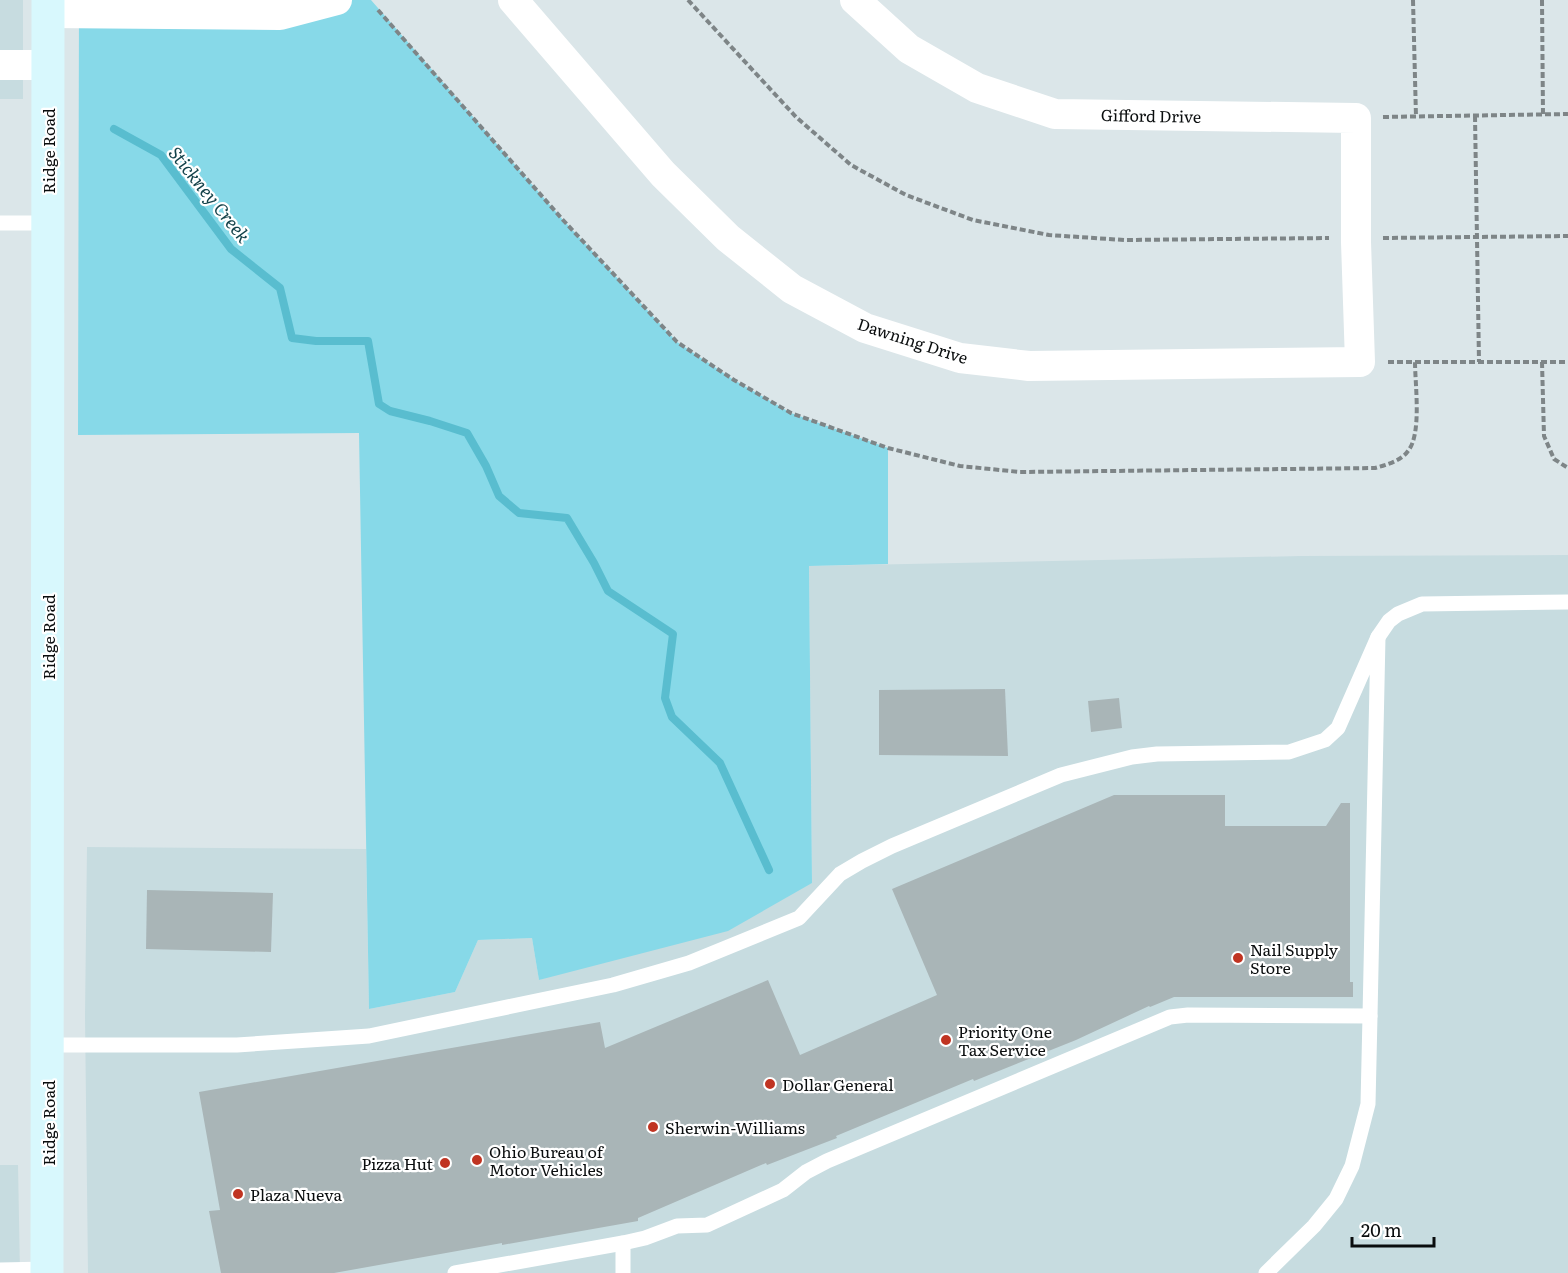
<svg xmlns="http://www.w3.org/2000/svg" width="1568" height="1273" font-family="Literata,serif">
	<style>
		.built { fill: #c7dce0 }
		.green { fill: #87d9e8 }
		.lines { fill: none; stroke-linecap: round; stroke-linejoin: round }
		.stream { stroke: #59bdcf; stroke-width: 8 }
		.building { fill: #a9b5b7 }
		.path { stroke: #7e8587; stroke-width: 4; stroke-dasharray: 6 3; stroke-linecap: butt }
		.service { stroke: #fff; stroke-width: 15 }
		.minor { stroke: #fff; stroke-width: 30 }
		.secondary { stroke: #d8f8fd; stroke-width: 33 }
		.poi-dot { fill: #c03422; stroke: #fff; stroke-width: 2 }
		.labels { text-anchor: middle; dominant-baseline: central; stroke-width: 4.5; stroke-linejoin: round; paint-order: stroke }
		.street-label { font-size: 16px; fill: #0a0d0e; stroke: #fff }
		.poi-label { font-size: 16px; fill: #0a0d0e; stroke: #fff; text-anchor: start }
		.water-label { font-size: 18px; font-style: italic; fill: #15434b; stroke: #fff }
	</style>
	<rect width="100%" height="100%" fill="#dbe6e9"/>
	<g class="built">
		<rect x="0" y="0" width="23" height="99"/>
		<path d="M 1568,555 L 1568,1273 L 88,1273 L 85,1016 L 87,847 L 366,849 L 369,1009 L 455,992 L 478,940 L 532,938 L 539,980 L 812,883 L 809,566 L 1301,556 Z"/>
		<path d="M 0,1165 L 18,1165 L 20,1273 L 0,1273 Z"/>
	</g>
	<path class="green" d="M 79,0 L 371,0 L 563,220 L 677,342 L 734,380 L 791,413 L 888,448 L 888,564 L 809,566 L 812,883 L 728,931 L 539,980 L 532,938 L 478,940 L 455,992 L 369,1009 L 359,433 L 78,435 Z"/>
	<g class="lines">
		<path class="stream" d="M 114,129 L 161,155 L 231,249 L 280,288 L 292,338 L 316,341 L 368,341 L 379,404 L 390,411 L 430,421 L 467,433 L 486,466 L 499,496 L 519,513 L 567,518 L 594,563 L 608,591 L 673,634 L 665,698 L 672,717 L 720,763 L 769,870"/>
	</g>
	<g class="building">
		<path d="M 1005,689 L 1008,756 L 879,755 L 879,690 Z"/>
		<path d="M 1119,698 L 1122,728 L 1091,732 L 1088,701 Z"/>
		<path d="M 1114,795 L 1225,795 L 1225,826 L 1326,826 L 1341,803 L 1350,803 L 1350,982 L 1353,982 L 1353,997 L 1174,997 L 1150,1007 L 1149,1006 L 1076,1040 L 974,1081 L 973,1079 L 836,1136 L 837,1138 L 767,1165 L 766,1163 L 638,1218 L 638,1221 L 502,1245 L 502,1243 L 334,1273 L 221,1273 L 209,1211 L 220,1210 L 199,1092 L 600,1022 L 605,1048 L 768,980 L 800,1055 L 937,995 L 892,889 Z"/>
		<path d="M 147,890 L 273,893 L 271,952 L 146,949 Z"/>
	</g>
	<g class="lines">
		<g class="path">
			<path d="M 688,0 L 796,117 L 851,165 L 906,195 L 973,220 L 1049,235 L 1124,240 L 1329,238"/>
			<path d="M 1413,0 L 1416,117"/>
			<path d="M 1542,0 L 1543,115"/>
			<path d="M 378,10 L 563,220 L 677,342 L 734,380 L 791,413 L 888,448 L 960,466 L 1020,472 L 1375,468 C 1386,465 1401,461 1408,451 C 1422,434 1415,384 1415,362"/>
			<path d="M 1475,116 L 1479,362"/>
			<path d="M 1383,117 L 1568,114"/>
			<path d="M 1383,238 L 1568,236"/>
			<path d="M 1388,362 L 1568,362"/>
			<path d="M 1542,362 L 1544,436 L 1554,459 L 1568,468"/>
		</g>
		<g class="service">
			<path d="M 0,223 L 48,223"/>
			<path d="M 1378,637 L 1389,621 L 1398,614 L 1422,604 L 1568,602"/>
			<path d="M 48,1045 L 237,1045 L 369,1036 L 613,985 L 689,963 L 799,918 L 840,874 L 862,861 L 892,846 L 1061,775 L 1132,757 L 1157,754 L 1289,752 L 1325,740 L 1338,728 L 1378,637 L 1370,1016 L 1188,1015 L 1170,1017 L 827,1161 L 806,1172 L 783,1190 L 707,1225 L 677,1226 L 645,1238 L 623,1243 L 455,1273"/>
			<path d="M 623,1243 L 623,1273"/>
			<path d="M 0,1270 L 47,1269"/>
			<path d="M 1266,1273 L 1314,1226 L 1336,1199 L 1352,1166 L 1368,1104 L 1370,1016"/>
		</g>
		<g class="minor">
			<path d="M 513,0 L 663,174 L 728,238 L 792,289 L 865,328 L 960,358 L 1029,366 L 1360,362 L 1356,242 L 1356,118 L 1055,114 L 977,88 L 909,49 L 855,0"/>
			<path d="M 48,13 L 280,15 L 337,0"/>
			<path d="M 0,65 L 48,65"/>
		</g>
		<path class="secondary" d="M 47,1273 L 48,0"/>
	</g>
	<g class="poi-dot">
		<circle cx="1238" cy="958" r="6"/>
		<circle cx="946" cy="1040" r="6"/>
		<circle cx="770" cy="1084" r="6"/>
		<circle cx="653" cy="1127" r="6"/>
		<circle cx="477" cy="1160" r="6"/>
		<circle cx="445" cy="1163" r="6"/>
		<circle cx="238" cy="1194" r="6"/>
	</g>
	<g class="labels">
		<g class="street-label">
			<text transform="translate(1151 115) rotate(1)">Gifford Drive</text>
			<text transform="translate(48 151) rotate(-90)">Ridge Road</text>
			<text transform="translate(913 340) rotate(18)">Dawning Drive</text>
			<text transform="translate(48 637) rotate(-90)">Ridge Road</text>
			<text transform="translate(48 1123) rotate(-90)">Ridge Road</text>
		</g>
		<g class="poi-label">
			<text x="1250" y="949">Nail Supply<tspan x="1250" dy="18">Store</tspan></text>
			<text x="958" y="1031">Priority One<tspan x="958" dy="18">Tax Service</tspan></text>
			<text x="782" y="1084">Dollar General</text>
			<text x="665" y="1127">Sherwin-Williams</text>
			<text x="489" y="1151">Ohio Bureau of<tspan x="489" dy="18">Motor Vehicles</tspan></text>
			<text x="433" y="1163" text-anchor="end">Pizza Hut</text>
			<text x="250" y="1194">Plaza Nueva</text>
		</g>
		<g class="water-label">
			<text transform="translate(210 194) rotate(51)">Stickney Creek</text>
		</g>
	</g>
	<path d="M1352 1237v9h82v-9" fill="none" stroke="#0a0d0e" stroke-width="3"/>
	<text x="1361" y="1237" font-size="18" fill="#0a0d0e" stroke="#ffffff" stroke-width="4.5" paint-order="stroke">20 m</text>
</svg>
